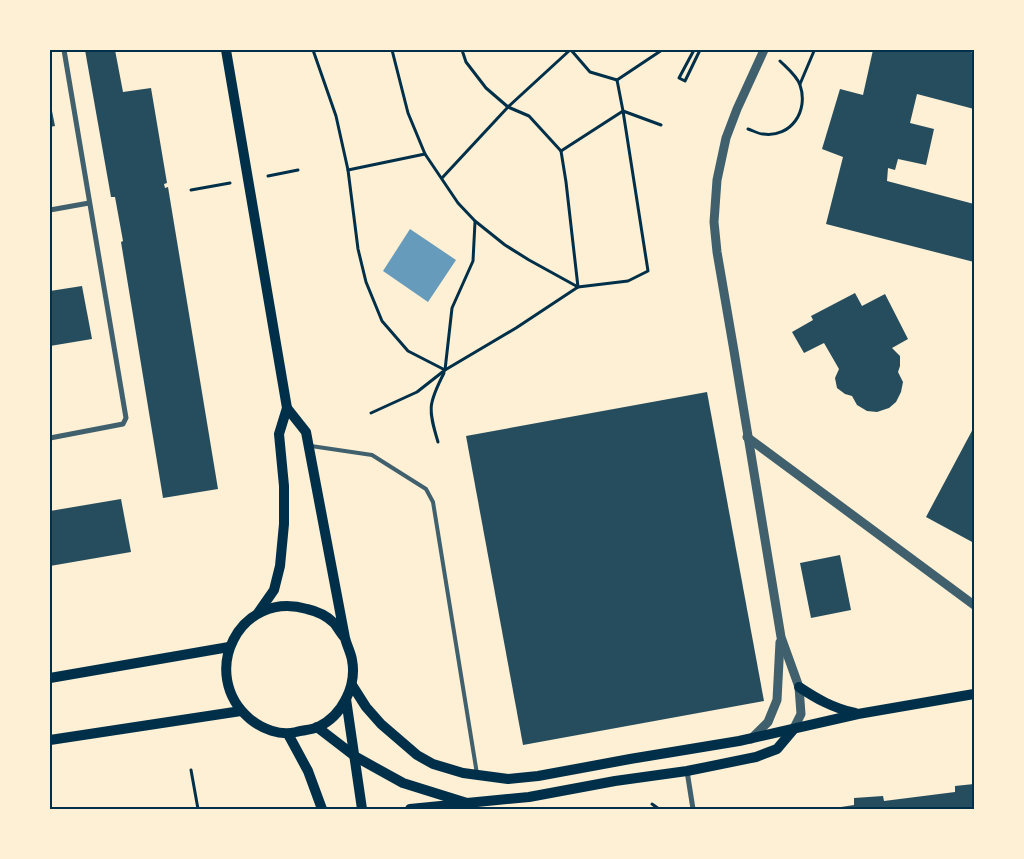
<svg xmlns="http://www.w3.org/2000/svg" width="1024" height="859" font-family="Roboto,sans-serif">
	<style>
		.water { fill: #669bbc }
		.building { fill: #264d5e }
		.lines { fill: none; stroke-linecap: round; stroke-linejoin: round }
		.path { stroke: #003049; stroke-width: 3 }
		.service { stroke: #3f606c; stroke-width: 4 }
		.minor { stroke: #3f606c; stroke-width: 5 }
		.tertiary { stroke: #3f606c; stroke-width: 9 }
		.secondary { stroke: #003049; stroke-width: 10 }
		.neatline { fill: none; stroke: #003049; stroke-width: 2 }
	</style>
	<rect width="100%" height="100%" fill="#fdf0d5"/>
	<path class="water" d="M 410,229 L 456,260 L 428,302 L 383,271 Z"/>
	<g class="building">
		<path d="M 85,50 L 115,50 L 123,92 L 151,88 L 167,183 L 164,184 L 165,188 L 168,187 L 218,489 L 163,498 L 121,242 L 123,241 L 115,197 L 111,197 Z"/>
		<path d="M 873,50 L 964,50 L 974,53 L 974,109 L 917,94 L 910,123 L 934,129 L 926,165 L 898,159 L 895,170 L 888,168 L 887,181 L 974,204 L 974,262 L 826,224 L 843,157 L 822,149 L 840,89 L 863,95 Z"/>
		<path d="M 50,101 L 55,126 L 50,127 Z"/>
		<path d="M 82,286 L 92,339 L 50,346 L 50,291 Z"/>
		<path d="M 855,293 L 862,306 L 885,294 L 908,339 L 892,348 L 900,356 L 900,366 L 898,372 L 903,382 L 901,392 L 896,402 L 889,408 L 877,412 L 867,411 L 857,405 L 852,396 L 845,394 L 837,388 L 835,378 L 839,369 L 824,343 L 804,353 L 792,332 L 813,320 L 811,316 Z"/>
		<path d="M 707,392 L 764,701 L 523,745 L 466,436 Z"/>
		<path d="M 974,427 L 974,543 L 926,517 Z"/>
		<path d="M 121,499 L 131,552 L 50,566 L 50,511 Z"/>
		<path d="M 840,555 L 851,610 L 811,618 L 800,563 Z"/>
		<path d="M 974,784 L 974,809 L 828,809 L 854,805 L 854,798 L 883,796 L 884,801 L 955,792 L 955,786 Z"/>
	</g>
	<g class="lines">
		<g class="path">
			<path d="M 313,50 L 336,116 L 348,170 L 358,249 L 366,282 L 382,321 L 408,351 L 445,370 L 516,328 L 578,287 L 566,182 L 561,151"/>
			<path d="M 392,50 L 408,113 L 425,154 L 458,203 L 475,221 L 505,245 L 529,260 L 578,287 L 628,281 L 648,271 L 623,111 L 661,125"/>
			<path d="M 462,50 L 466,62 L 486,88 L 508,107 L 529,116 L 561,151 L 623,111 L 617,80 L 662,50"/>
			<path d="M 571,50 L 590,72 L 617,80"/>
			<path d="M 694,50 L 679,78 L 685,81 L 700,50"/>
			<path d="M 800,84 L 814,51"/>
			<path d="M 748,129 C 752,130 758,134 763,134 C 791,138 809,111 800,85 C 797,76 787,68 780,61"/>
			<path d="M 348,170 L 425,154"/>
			<path d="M 268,176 L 298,170"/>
			<path d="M 442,178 L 508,107 L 570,50"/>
			<path d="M 191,190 L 230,183"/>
			<path d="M 371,413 L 417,392 L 445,370 L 452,308 L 473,261 L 475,222"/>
			<path d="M 438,442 C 428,409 428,404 444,373"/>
			<path d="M 191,770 L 198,809"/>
			<path d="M 652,804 L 659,809"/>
		</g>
		<path class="service" d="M 311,446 L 372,455 L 426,489 L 433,502 L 477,774"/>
		<g class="minor">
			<path d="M 50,210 L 89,203"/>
			<path d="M 50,438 L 123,424 L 126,418 L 64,50"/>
			<path d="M 687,771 L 693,809"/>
		</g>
		<g class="tertiary">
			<path d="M 764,50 L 737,109 L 726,138 L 717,180 L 714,222 L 717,252 L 734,351 L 781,637 L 799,687 L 801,714 L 793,730"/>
			<path d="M 747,437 L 974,605"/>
			<path d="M 751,739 L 768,722 L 777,700 L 780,642"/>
		</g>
		<g class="secondary">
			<path d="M 226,50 L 287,408 L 279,434 L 284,486 L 284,524 L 280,566 L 274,590 L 258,613"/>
			<path d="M 287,408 L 306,432 L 345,638 C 347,646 351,653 352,660 C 357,686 342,716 318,727 C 311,730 303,730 296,732 C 280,736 262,729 250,719 C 197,674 240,589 307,609 C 316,611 327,616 334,623 C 338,628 341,634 345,638"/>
			<path d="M 50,678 L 229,647"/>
			<path d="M 352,685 L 366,707 L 381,724 L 417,755 L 433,764 L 463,773 L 508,779 L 538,776 L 630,759 L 739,741 L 858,714 L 974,694"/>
			<path d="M 799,687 C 817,699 833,708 855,713"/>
			<path d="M 346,699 L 362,809"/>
			<path d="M 317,727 L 356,757 L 403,783 L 467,803 L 529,797 L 615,781 L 687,771 L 756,757 L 777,749 L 793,730"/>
			<path d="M 288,734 L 308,771 L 322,809"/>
			<path d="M 50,740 L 241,711"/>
			<path d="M 410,809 L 461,804"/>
		</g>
	</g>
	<rect width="1024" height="859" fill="none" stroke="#fdf0d5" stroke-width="102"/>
	<rect x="51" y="51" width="922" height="757" class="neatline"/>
</svg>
